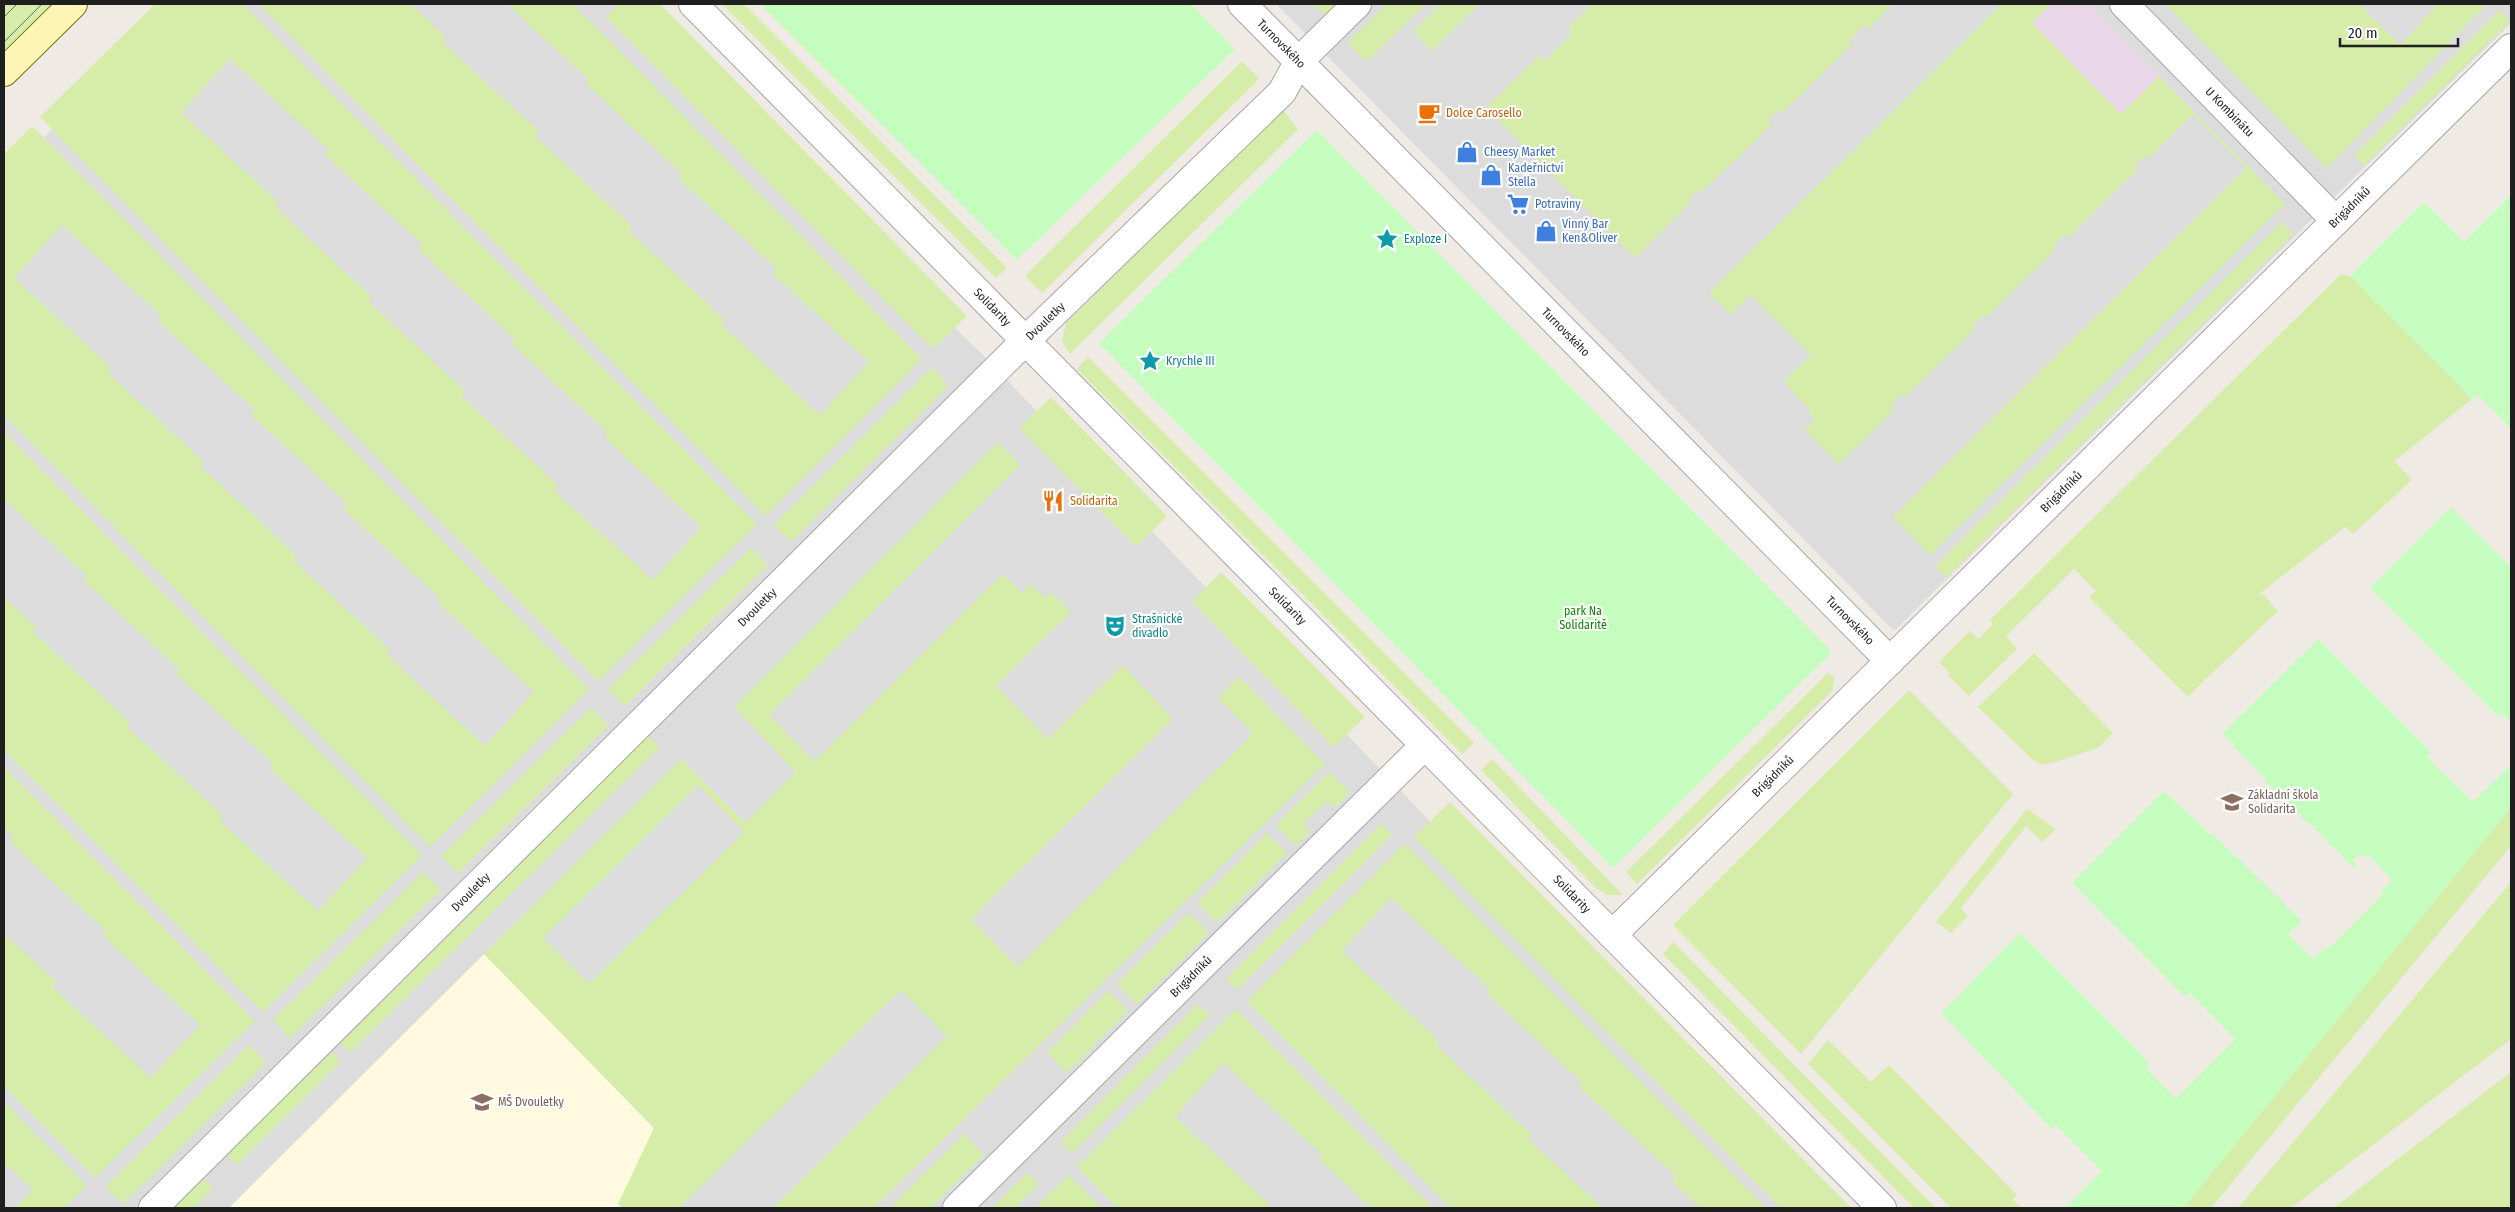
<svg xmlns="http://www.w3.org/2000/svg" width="2515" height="1212" font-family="'Fira Sans Condensed',sans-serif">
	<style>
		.residential { fill: #dddcdc }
		.industrial { fill: #ead6e9 }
		.education { fill: #fffadf }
		.grass { fill: #d5eda8; fill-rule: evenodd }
		.park { fill: #c5fdbf }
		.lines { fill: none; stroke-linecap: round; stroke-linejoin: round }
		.street-casing { stroke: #a6a6a6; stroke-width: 30 }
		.secondary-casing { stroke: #7c7500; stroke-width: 30 }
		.street { stroke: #fff; stroke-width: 28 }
		.secondary { stroke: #fdf5b6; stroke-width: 28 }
		.tram { stroke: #6d6d6d; stroke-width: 1 }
		.labels { text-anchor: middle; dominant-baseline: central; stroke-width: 4; stroke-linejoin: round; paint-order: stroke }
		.street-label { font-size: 12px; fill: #1f1f1f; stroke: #fff }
		.food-label { font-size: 12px; fill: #c56008; stroke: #fff; text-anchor: start }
		.shop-label { font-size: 12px; fill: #366cbe; stroke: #fff; text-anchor: start }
		.culture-label { font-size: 12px; fill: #0d838f; stroke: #fff; text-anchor: start }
		.park-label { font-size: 12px; fill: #108505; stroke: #fff }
		.education-label { font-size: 12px; fill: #785e54; stroke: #fff; text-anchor: start }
	</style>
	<rect width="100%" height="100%" fill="#f0eae5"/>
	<g class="residential">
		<path d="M 179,4 L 622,4 L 980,352 L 1449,841 L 1810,1208 L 4,1208 L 4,177 Z"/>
		<path d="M 1276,4 L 2511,4 L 2511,23 L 1894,631 Z"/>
	</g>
	<path class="industrial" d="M 2051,4 L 2089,4 L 2159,76 L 2121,114 L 2032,23 Z"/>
	<path class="education" d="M 484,954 L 654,1128 L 619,1203 L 623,1208 L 229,1208 Z"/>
	<g class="grass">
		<path d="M 5,4 L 55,4 L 4,55 L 4,5 Z"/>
		<path d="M 155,4 L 243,4 L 757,524 L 598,681 L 40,117 ZM 230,59 L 329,150 L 325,155 L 422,244 L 418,249 L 515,339 L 511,343 L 608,433 L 604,437 L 701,527 L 653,580 L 553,490 L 558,485 L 461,396 L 465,391 L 368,301 L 372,297 L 275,207 L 279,203 L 181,113 Z"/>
		<path d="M 259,4 L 410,4 L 446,37 L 442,42 L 539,131 L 535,136 L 632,226 L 628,230 L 725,320 L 721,324 L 820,415 L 869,362 L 772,273 L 776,268 L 679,179 L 682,174 L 586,84 L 589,80 L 507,4 L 573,4 L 922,359 L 765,516 Z"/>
		<path d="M 619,4 L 660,4 L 967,316 L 933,349 L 606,17 Z"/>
		<path d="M 722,4 L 744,4 L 1007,268 L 996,278 Z"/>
		<path d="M 1313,4 L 1336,4 L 1325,15 Z"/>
		<path d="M 1387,4 L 1426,4 L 1366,62 L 1347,43 Z"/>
		<path d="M 1441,4 L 1480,4 L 1431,51 L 1413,31 Z"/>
		<path d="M 1593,4 L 1893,4 L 1868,29 L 1864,25 L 1849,41 L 1852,45 L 1782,113 L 1779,110 L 1768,120 L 1771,125 L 1702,192 L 1699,189 L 1688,200 L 1690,203 L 1635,258 L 1486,108 L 1539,56 L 1545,61 L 1572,34 L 1568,28 Z"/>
		<path d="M 2002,4 L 2051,4 L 2032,23 L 2121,114 L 2159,76 L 2285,204 L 1930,555 L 1893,517 L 2246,168 L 2193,114 L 2149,158 L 2146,155 L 2134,166 L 2138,169 L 2068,238 L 2064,234 L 2053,246 L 2056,249 L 1987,317 L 1984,315 L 1972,325 L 1975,329 L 1905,397 L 1902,394 L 1891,406 L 1894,410 L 1839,464 L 1805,430 L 1815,420 L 1808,412 L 1810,410 L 1784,382 L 1811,355 L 1750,295 L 1730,315 L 1709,293 Z"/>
		<path d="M 2165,4 L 2358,4 L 2401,45 L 2438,4 L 2487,4 L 2327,168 Z"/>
		<path d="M 2500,10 L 2510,21 L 2364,166 L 2354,155 Z"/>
		<path d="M 1242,61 L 1259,79 L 1042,293 L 1025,276 Z"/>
		<path d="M 1283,110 L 1298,129 L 1070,354 L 1062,341 L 1066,323 Z"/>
		<path d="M 32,126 L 589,689 L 430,847 L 4,415 L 4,154 ZM 62,225 L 161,315 L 157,320 L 255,410 L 250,414 L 348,504 L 343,509 L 440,598 L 437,602 L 534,692 L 485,746 L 387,655 L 390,650 L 293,560 L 297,556 L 200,466 L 204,462 L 107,372 L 111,368 L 14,278 Z"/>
		<path d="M 2282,222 L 2293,234 L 1946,578 L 1935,566 Z"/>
		<path d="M 2341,274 L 2350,276 L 2472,399 L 2392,463 L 2395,462 L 2412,480 L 2353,534 L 2345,527 L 2259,594 L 2260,596 L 2263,594 L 2278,611 L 2207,678 L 2205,677 L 2204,681 L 2188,697 L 2089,597 L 2096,591 L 2074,569 L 2006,636 L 2017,649 L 1969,696 L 1948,675 L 1950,673 L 1939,662 L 1970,631 L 1979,639 L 1993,624 L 1990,620 Z"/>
		<path d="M 1088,357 L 1474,743 L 1462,754 L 1077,369 Z"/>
		<path d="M 932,368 L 949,386 L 791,542 L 774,525 Z"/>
		<path d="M 1051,397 L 1167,516 L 1136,547 L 1019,428 Z"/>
		<path d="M 4,432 L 422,855 L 263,1012 L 4,750 L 4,597 L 37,628 L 33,632 L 130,722 L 126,726 L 223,816 L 219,820 L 318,911 L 367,858 L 269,768 L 273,763 L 176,674 L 180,670 L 83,580 L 87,576 L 4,499 Z"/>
		<path d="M 998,442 L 1020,465 L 769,715 L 815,762 L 1003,574 L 1022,593 L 1031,584 L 1045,598 L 1051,592 L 1071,612 L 996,686 L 1048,739 L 1123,665 L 1173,719 L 971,919 L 1018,967 L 1253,734 L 1218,698 L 1239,677 L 1325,764 L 874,1208 L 773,1208 L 947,1036 L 901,990 L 679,1208 L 623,1208 L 618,1204 L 654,1128 L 484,954 L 681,759 L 745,823 L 796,772 L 734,707 ZM 698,785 L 745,832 L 589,984 L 543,938 Z"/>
		<path d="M 751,548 L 768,565 L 625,706 L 608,689 Z"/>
		<path d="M 1221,572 L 1365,717 L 1334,747 L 1192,602 Z"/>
		<path d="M 2034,653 L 2113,733 L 2098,748 L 2055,762 L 2041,765 L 2031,758 L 1978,707 Z"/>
		<path d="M 1828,673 L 1834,677 L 1833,690 L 1637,884 L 1626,872 Z"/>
		<path d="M 1909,690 L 2013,794 L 1801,1054 L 1673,925 Z"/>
		<path d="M 591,708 L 609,725 L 458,873 L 441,856 Z"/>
		<path d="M 648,736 L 660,747 L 350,1053 L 339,1041 Z"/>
		<path d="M 1492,759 L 1623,895 L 1607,895 L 1595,887 L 1481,770 Z"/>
		<path d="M 4,767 L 255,1021 L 95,1178 L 4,1086 L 4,934 L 57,982 L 52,987 L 151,1078 L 200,1025 L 102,935 L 106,931 L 9,841 L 14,837 L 4,827 Z"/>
		<path d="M 1330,772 L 1350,793 L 1335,808 L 1328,801 L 1303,824 L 1310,832 L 1296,846 L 1276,825 Z"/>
		<path d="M 1450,802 L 1851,1208 L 1781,1208 L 1414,837 Z"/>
		<path d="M 2511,807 L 2511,846 L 2211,1208 L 2183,1208 Z"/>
		<path d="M 2027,809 L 2056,829 L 2042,842 L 2027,827 L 2029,823 L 1961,908 L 1968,916 L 1951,933 L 1936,922 Z"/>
		<path d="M 1381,824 L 1392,835 L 1237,990 L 1226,979 Z"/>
		<path d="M 1267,833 L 1287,853 L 1217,923 L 1197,903 Z"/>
		<path d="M 1405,844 L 1766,1208 L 1701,1208 L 1672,1182 L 1676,1176 L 1579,1087 L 1583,1083 L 1486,993 L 1490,989 L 1391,898 L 1342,951 L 1439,1041 L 1436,1045 L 1532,1135 L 1528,1139 L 1603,1208 L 1451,1208 L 1247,1001 Z"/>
		<path d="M 423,872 L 441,890 L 290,1038 L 273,1020 Z"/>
		<path d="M 2511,882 L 2511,1039 L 2291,1208 L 2238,1208 Z"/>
		<path d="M 1189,913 L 1209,933 L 1137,1004 L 1117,984 Z"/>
		<path d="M 1673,942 L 1936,1208 L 1914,1208 L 1663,954 Z"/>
		<path d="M 1108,991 L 1128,1011 L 1067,1073 L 1047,1053 Z"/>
		<path d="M 1198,1004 L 1210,1015 L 1072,1153 L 1061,1142 Z"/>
		<path d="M 1236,1009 L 1433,1208 L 1372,1208 L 1318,1159 L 1322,1154 L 1223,1063 L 1175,1117 L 1272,1207 L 1118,1208 L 1077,1167 Z"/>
		<path d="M 1828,1040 L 1871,1082 L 1889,1065 L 2017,1195 L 2013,1200 L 2022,1208 L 1951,1208 L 1808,1064 Z"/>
		<path d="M 249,1045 L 266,1063 L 123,1204 L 105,1187 Z"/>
		<path d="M 330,1051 L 341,1062 L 237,1165 L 226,1153 Z"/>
		<path d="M 2511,1072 L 2511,1208 L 2334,1208 Z"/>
		<path d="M 4,1102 L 87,1186 L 65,1208 L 15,1208 L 33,1189 L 4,1163 Z"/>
		<path d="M 964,1134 L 984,1154 L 930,1208 L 894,1208 L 892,1206 Z"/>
		<path d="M 1027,1173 L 1039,1184 L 1015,1208 L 992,1208 Z"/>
		<path d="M 1069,1175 L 1102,1208 L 1035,1208 Z"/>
		<path d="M 201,1177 L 213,1189 L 193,1208 L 170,1208 Z"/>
	</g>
	<g class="park">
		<path d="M 760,4 L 1191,4 L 1235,49 L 1017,260 Z"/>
		<path d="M 1317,130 L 1832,652 L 1613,868 L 1099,343 Z"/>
		<path d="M 2511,195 L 2511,429 L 2478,395 L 2472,399 L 2350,276 L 2424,202 L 2464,242 Z"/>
		<path d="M 2451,507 L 2511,567 L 2511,722 L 2503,713 L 2499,717 L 2370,588 Z"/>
		<path d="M 2318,639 L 2431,752 L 2427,757 L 2473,802 L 2511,765 L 2511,808 L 2183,1208 L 2065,1208 L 2102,1171 L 2056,1125 L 2052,1129 L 1941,1013 L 2020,933 L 2150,1063 L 2146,1068 L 2176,1098 L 2235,1039 L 2190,993 L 2185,997 L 2072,883 L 2164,791 L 2211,835 L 2213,834 L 2232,853 L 2231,855 L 2235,855 L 2246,866 L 2244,869 L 2248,868 L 2259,879 L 2257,882 L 2261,881 L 2273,892 L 2273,896 L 2275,894 L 2286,905 L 2286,910 L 2288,908 L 2300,919 L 2300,923 L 2288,934 L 2313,959 L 2324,948 L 2327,950 L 2383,894 L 2381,892 L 2392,880 L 2369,855 L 2365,858 L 2360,853 L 2353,861 L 2358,866 L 2353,867 L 2341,856 L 2341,852 L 2339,853 L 2327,842 L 2329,840 L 2327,838 L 2325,840 L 2314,829 L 2316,827 L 2314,825 L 2312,827 L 2300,816 L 2302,814 L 2298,814 L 2287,803 L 2288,800 L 2284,800 L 2265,782 L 2267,780 L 2233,746 L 2235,744 L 2233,741 L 2231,743 L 2222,734 Z"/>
	</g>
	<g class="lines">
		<g class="street-casing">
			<g id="street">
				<path id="s1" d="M 693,4 L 1882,1208"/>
				<path id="s2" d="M 1242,4 L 1890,661"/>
				<path id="s3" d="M 2124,4 L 2336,221"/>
				<path id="s4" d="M 1612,935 L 2511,48"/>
				<path id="s5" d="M 153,1208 L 1026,340 L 1282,92 L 1299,61 L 1357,4"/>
				<path id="s6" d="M 957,1208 L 1425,745"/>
			</g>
		</g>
		<g class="secondary-casing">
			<path id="secondary" d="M 4,72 L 73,4"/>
		</g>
		<use href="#street" class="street"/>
		<use href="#secondary" class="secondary"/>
		<g class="tram">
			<path d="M 4,17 L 17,4"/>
			<path d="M 4,42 L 42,4"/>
		</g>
	</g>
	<defs>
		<g id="cafe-bare" transform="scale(1.725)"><path d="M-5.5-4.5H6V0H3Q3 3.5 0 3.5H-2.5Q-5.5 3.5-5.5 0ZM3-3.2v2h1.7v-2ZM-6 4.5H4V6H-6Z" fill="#e8710a" stroke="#fff" stroke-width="2.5" paint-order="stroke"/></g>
		<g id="shop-bare" transform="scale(1.725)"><path d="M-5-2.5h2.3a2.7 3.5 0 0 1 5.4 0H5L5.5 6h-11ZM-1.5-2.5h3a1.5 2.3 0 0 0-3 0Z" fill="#3f7fe0" stroke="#fff" stroke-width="2.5" paint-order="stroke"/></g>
		<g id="supermarket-bare" transform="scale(1.725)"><path d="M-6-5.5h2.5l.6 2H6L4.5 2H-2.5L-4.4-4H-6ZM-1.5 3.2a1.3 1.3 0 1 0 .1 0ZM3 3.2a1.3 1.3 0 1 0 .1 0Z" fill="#3f7fe0" stroke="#fff" stroke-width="2.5" paint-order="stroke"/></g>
		<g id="sight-bare" transform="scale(1.725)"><path d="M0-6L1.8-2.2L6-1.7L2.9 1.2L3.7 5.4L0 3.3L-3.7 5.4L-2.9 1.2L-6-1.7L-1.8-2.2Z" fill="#0f9aa8" stroke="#fff" stroke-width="2.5" paint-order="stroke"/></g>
		<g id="restaurant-bare" transform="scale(1.725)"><path d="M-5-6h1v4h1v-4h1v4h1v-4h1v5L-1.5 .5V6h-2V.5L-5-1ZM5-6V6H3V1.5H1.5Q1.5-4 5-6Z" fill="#e8710a" stroke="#fff" stroke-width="2.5" paint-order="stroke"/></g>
		<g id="theatre-bare" transform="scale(1.725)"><path d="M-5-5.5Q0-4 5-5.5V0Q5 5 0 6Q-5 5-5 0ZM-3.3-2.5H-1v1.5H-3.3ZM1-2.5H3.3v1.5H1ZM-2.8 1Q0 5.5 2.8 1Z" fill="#0f9aa8" stroke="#fff" stroke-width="2.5" paint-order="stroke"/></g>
		<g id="school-bare" transform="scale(1.725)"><path d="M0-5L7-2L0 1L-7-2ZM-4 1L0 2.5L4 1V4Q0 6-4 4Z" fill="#8d6e63" stroke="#fff" stroke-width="2.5" paint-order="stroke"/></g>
	</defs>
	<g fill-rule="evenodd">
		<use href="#cafe-bare" x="1429" y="113"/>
		<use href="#shop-bare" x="1467" y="152"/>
		<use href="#shop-bare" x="1491" y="175"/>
		<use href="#supermarket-bare" x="1518" y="204"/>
		<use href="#shop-bare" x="1546" y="231"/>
		<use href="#sight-bare" x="1387" y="239"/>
		<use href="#sight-bare" x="1150" y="361"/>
		<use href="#restaurant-bare" x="1053" y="501"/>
		<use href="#theatre-bare" x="1115" y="626"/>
		<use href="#school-bare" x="2232" y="802"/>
		<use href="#school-bare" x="482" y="1102"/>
	</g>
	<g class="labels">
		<g class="street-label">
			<text stroke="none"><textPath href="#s2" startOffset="56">Turnovského</textPath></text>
			<text stroke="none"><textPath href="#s3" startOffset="151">U Kombinátu</textPath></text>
			<text stroke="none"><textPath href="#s4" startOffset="1036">Brigádníků</textPath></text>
			<text stroke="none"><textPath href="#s1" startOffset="426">Solidarity</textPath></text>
			<text stroke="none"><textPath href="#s5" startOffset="1258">Dvouletky</textPath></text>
			<text stroke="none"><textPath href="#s2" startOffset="461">Turnovského</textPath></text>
			<text stroke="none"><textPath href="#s4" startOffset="631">Brigádníků</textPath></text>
			<text stroke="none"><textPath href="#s1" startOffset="846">Solidarity</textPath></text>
			<text stroke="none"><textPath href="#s5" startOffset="852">Dvouletky</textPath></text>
			<text stroke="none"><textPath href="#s2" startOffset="866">Turnovského</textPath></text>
			<text stroke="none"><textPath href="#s4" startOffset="226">Brigádníků</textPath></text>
			<text stroke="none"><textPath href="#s5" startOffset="448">Dvouletky</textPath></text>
			<text stroke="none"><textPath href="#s1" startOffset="1251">Solidarity</textPath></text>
			<text stroke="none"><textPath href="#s6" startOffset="329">Brigádníků</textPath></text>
		</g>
		<g class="food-label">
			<text x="1446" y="113">Dolce Carosello</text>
			<text x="1070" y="501">Solidarita</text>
		</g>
		<g class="shop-label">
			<text x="1484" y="152">Cheesy Market</text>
			<text x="1508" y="168">Kadeřnictví<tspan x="1508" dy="14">Stella</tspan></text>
			<text x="1535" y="204">Potraviny</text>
			<text x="1562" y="224">Vinný Bar<tspan x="1562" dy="14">Ken&amp;Oliver</tspan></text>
		</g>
		<g class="culture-label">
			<text x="1404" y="239">Exploze I</text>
			<text x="1166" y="361">Krychle III</text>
			<text x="1132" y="619">Strašnické<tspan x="1132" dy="14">divadlo</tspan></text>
		</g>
		<g class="park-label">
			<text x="1583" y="611">park Na<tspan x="1583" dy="14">Solidaritě</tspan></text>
		</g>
		<g class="education-label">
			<text x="2248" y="795">Základní škola<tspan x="2248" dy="14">Solidarita</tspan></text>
			<text x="498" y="1102">MŠ Dvouletky</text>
		</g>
	</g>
	<rect width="2515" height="1212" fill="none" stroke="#1f1f1f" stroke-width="10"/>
	<path d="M2340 38v8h118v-8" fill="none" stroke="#1f1f1f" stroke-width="2.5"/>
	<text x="2348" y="38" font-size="15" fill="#1f1f1f" stroke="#ffffff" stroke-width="4" paint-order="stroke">20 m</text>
</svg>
